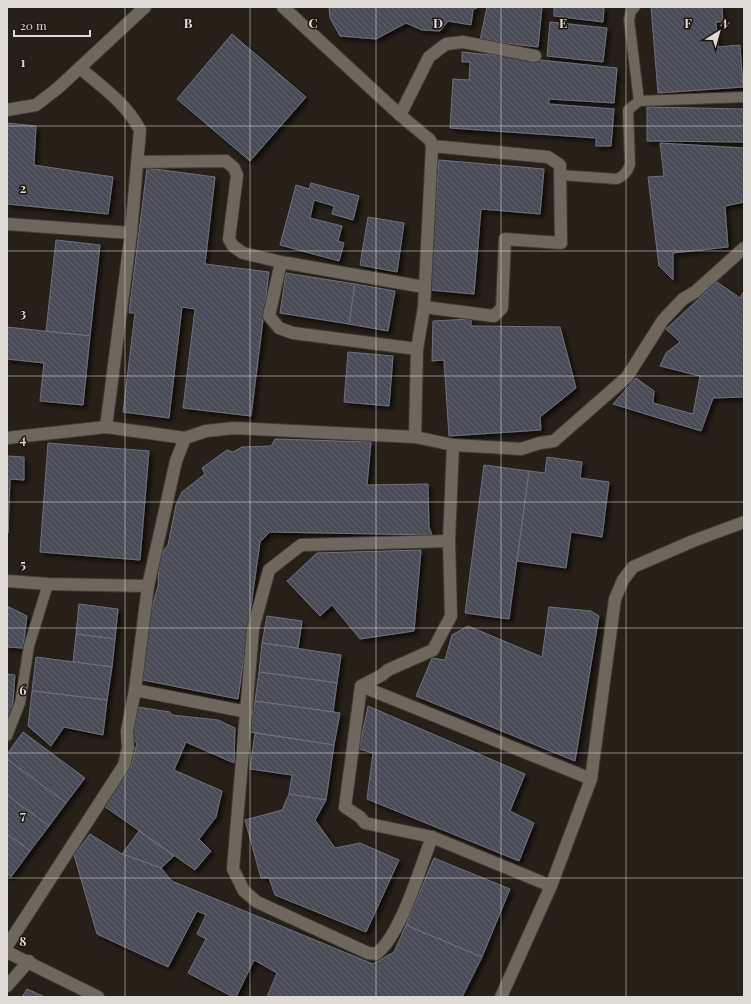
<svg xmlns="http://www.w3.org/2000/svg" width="751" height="1004" font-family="'Playfair Display',serif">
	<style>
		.building { fill: url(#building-back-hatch); stroke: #6f707b; filter: url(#shadow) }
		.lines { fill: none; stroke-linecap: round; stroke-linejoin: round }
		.lane-casing { stroke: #413c36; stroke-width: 12 }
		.street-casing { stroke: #413c36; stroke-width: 14 }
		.lane { stroke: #6e675d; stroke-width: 10 }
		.street { stroke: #6e675d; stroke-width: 12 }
		.grid { fill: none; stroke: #dedad5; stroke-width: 1; stroke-opacity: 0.55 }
		.grid-label { font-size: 13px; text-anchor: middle; font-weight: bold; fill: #dedad5; stroke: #1d170f; stroke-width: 3; stroke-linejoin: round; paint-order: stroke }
	</style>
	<defs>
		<pattern id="building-back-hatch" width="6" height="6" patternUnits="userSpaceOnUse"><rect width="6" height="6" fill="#4a4b56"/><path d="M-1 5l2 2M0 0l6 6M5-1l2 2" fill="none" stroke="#64646d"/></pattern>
		<filter id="shadow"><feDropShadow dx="3.5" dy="3.5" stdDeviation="2" flood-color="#0009"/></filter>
	</defs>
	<rect width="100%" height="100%" fill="#262018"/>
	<g class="building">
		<path d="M 329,7 L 478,7 L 473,10 L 471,25 L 448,21 L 440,31 L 422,30 L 406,23 L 376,39 L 340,36 L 330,18 Z"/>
		<path d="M 487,7 L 542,7 L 538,47 L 480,40 Z"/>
		<path d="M 554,7 L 604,7 L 603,22 L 554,16 Z"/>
		<path d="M 651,7 L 722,7 L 723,22 L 716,22 L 718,47 L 740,45 L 743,87 L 658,93 Z"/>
		<path d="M 550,22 L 607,28 L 603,62 L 547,56 Z"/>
		<path d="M 232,34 L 306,97 L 250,161 L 177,99 Z"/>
		<path d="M 462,52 L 617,68 L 614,103 L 549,99 L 549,104 L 614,109 L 611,146 L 596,146 L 596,138 L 450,128 L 453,79 L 469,80 L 470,62 L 462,62 Z"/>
		<path d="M 647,107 L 744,109 L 744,142 L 647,141 Z"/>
		<path d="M 7,123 L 36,126 L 34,165 L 113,177 L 108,214 L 7,204 Z"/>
		<path d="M 660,143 L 744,148 L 744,202 L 725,206 L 728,247 L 673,253 L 673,280 L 659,266 L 648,177 L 664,176 Z"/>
		<path d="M 439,160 L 544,169 L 540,214 L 481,209 L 474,294 L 429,290 Z"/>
		<path d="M 147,168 L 215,177 L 205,264 L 269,272 L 251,416 L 183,408 L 195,309 L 182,307 L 169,418 L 123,412 L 135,313 L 129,313 Z"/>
		<path d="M 311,183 L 359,196 L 353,220 L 332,214 L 334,206 L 314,200 L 310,218 L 342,226 L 338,241 L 344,243 L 339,261 L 280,245 L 296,185 L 309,189 Z"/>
		<path d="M 368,217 L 404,223 L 397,272 L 360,265 Z"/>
		<path d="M 56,240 L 100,245 L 90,336 L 46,331 Z"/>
		<path d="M 286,273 L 355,284 L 349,324 L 280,313 Z"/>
		<path d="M 717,282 L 740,298 L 744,291 L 744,397 L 713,398 L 701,431 L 613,404 L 636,378 L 654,391 L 653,403 L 693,414 L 700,376 L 660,366 L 666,353 L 680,342 L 666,329 Z"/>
		<path d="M 355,284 L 395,291 L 388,331 L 349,324 Z"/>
		<path d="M 471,319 L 471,326 L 560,327 L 576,388 L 540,417 L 541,430 L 449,436 L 444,360 L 432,361 L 433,321 Z"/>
		<path d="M 7,327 L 90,336 L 83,405 L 40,401 L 44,363 L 7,359 Z"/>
		<path d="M 348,352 L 393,356 L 389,406 L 344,402 Z"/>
		<path d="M 275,439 L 371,442 L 367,485 L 428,484 L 429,527 L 432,535 L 270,532 L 260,542 L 238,699 L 143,680 L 150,614 L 158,586 L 159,563 L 164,550 L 168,545 L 176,505 L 182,492 L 205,474 L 202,468 L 227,450 L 233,452 L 242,447 L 271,446 Z"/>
		<path d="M 48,443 L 149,451 L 140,560 L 40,552 Z"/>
		<path d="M 7,456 L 24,457 L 24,480 L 10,479 L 8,533 Z"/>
		<path d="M 547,457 L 582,462 L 580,478 L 609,482 L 602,537 L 571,532 L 566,568 L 517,561 L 529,471 L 545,473 Z"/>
		<path d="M 484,465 L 529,471 L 509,619 L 465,613 Z"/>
		<path d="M 421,550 L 414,631 L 360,639 L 332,605 L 320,616 L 287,581 L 317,553 Z"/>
		<path d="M 79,604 L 118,609 L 115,639 L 76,634 Z"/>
		<path d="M 7,606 L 27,616 L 23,648 L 7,647 Z"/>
		<path d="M 549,607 L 591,611 L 599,616 L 575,761 L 416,696 L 432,658 L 445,660 L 452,635 L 468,626 L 542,657 Z"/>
		<path d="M 267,616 L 302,621 L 298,648 L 262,643 Z"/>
		<path d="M 76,634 L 115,639 L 112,667 L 73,662 Z"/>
		<path d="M 262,643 L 341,655 L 337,683 L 259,672 Z"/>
		<path d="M 36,657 L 112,667 L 107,700 L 32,691 Z"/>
		<path d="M 259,672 L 337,683 L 333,712 L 255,701 Z"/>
		<path d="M 7,674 L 15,675 L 12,715 L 7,724 Z"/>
		<path d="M 32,691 L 107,700 L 103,735 L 64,727 L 51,746 L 28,726 Z"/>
		<path d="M 255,701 L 340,713 L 334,745 L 250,732 Z"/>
		<path d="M 368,706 L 525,774 L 510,811 L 534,823 L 519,861 L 367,799 L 373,753 L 359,749 Z"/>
		<path d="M 138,707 L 170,712 L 172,715 L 218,720 L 235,728 L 234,763 L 186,742 L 174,770 L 222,791 L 216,817 L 199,839 L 211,851 L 195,870 L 104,806 L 116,785 L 125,778 L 131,766 L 137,743 L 132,739 Z"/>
		<path d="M 23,732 L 85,778 L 66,803 L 7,759 L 7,754 Z"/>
		<path d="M 255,733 L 334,745 L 326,800 L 289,794 L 292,775 L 250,769 Z"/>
		<path d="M 7,759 L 66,803 L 49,826 L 7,795 Z"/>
		<path d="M 289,794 L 326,800 L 315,820 L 335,848 L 360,843 L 399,860 L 366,932 L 275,895 L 269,878 L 261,878 L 245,820 L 282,810 Z"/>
		<path d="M 7,795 L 49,826 L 30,851 L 7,834 Z"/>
		<path d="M 139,831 L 174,856 L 161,868 L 122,854 Z"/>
		<path d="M 7,834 L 30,851 L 11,877 L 7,874 Z"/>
		<path d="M 90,834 L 122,854 L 161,868 L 172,881 L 373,964 L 394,952 L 406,925 L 482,957 L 462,997 L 267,997 L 277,973 L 254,960 L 236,997 L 233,997 L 188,973 L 206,939 L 197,934 L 206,915 L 197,911 L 168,967 L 97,934 L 74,855 Z"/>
		<path d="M 434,858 L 510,889 L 482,957 L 406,925 Z"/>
		<path d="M 27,989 L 45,997 L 22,997 Z"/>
	</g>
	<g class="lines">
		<g class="lane-casing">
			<g id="lane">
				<path d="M 635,7 L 631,11 L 629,20 L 639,101"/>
				<path d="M 560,175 L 617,179 C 624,176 628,172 630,164 L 628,110 L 639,101 L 744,97"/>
				<path d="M 7,736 L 20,703 L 29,646 L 48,584"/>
			</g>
		</g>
		<g class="street-casing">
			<g id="street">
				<path d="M 283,7 L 400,115 L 430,140 L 432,146 L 424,307 L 417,349 L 415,437"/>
				<path d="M 80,68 C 102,87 126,103 140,130 L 131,233 L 106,427"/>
				<path d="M 7,110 L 36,105 L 58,88 L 145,7"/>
				<path d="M 400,115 L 429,57 L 446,44 L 463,42 L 535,56"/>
				<path d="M 138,162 L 226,161 L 234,168 L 237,175 L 229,239 L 233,246 L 243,253 L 281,262 L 424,287"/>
				<path d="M 7,224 L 131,233"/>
				<path d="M 281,262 L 269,316 L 279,328 L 293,333 L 417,349"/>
				<path d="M 424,307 L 494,316 L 502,308 L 505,239 L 561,243 L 560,165 L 548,157 L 432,146"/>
				<path d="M 7,438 L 106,427 L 185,438"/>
				<path d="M 453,445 L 521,449 L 540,443 L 554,441 L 627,377 L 663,320 L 683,299 L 695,292 L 744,248"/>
				<path d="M 7,581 L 48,584 L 148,586"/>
				<path d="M 361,686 L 591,779"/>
				<path d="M 135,690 L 247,712"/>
				<path d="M 432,837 C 420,868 401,935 376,954 L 368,953 L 257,902 L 244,891 L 233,869 L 253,629 L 269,570 L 301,545 L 449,541"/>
				<path d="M 7,946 L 124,765 L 128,748 L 127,731 L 135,690 L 148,586 L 176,461 L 185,438 L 206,431 L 234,428 L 415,437 L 453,445 L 449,541 L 451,616 L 433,650 L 388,670 L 382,675 L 361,686 L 345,807 L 360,817 L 365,823 L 432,837 L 551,886"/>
				<path d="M 7,952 L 98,997"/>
				<path d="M 7,986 L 29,961"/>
				<path d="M 501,997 L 551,886 L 591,779 L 615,599 L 623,580 L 633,567 L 693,541 L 744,522"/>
			</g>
		</g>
		<use href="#lane" class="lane"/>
		<use href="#street" class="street"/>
	</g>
	<path class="grid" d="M 125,7 L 125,997M 250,7 L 250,997M 376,7 L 376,997M 501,7 L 501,997M 626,7 L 626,997M 7,126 L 744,126M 7,251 L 744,251M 7,376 L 744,376M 7,502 L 744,502M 7,628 L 744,628M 7,753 L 744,753M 7,878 L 744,878"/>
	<g class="grid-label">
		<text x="188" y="28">B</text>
		<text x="313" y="28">C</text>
		<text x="438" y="28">D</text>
		<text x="563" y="28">E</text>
		<text x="688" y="28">F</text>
		<text x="23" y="67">1</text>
		<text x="23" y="193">2</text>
		<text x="23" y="318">3</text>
		<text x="23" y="444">4</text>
		<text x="23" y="569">5</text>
		<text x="23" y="695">6</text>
		<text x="23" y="820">7</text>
		<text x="23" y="946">8</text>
	</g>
	<rect width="751" height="1004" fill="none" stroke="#dedad5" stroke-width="16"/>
	<g transform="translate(719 32) rotate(37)" stroke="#1d170f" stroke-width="3" paint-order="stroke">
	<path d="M0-3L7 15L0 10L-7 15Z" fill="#dedad5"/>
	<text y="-6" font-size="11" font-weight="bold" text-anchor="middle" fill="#dedad5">N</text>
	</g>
	<path d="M14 30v6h76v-6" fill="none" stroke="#dedad5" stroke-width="2"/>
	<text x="20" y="30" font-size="12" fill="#dedad5" stroke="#1d170f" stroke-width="3" paint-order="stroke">20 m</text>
</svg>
